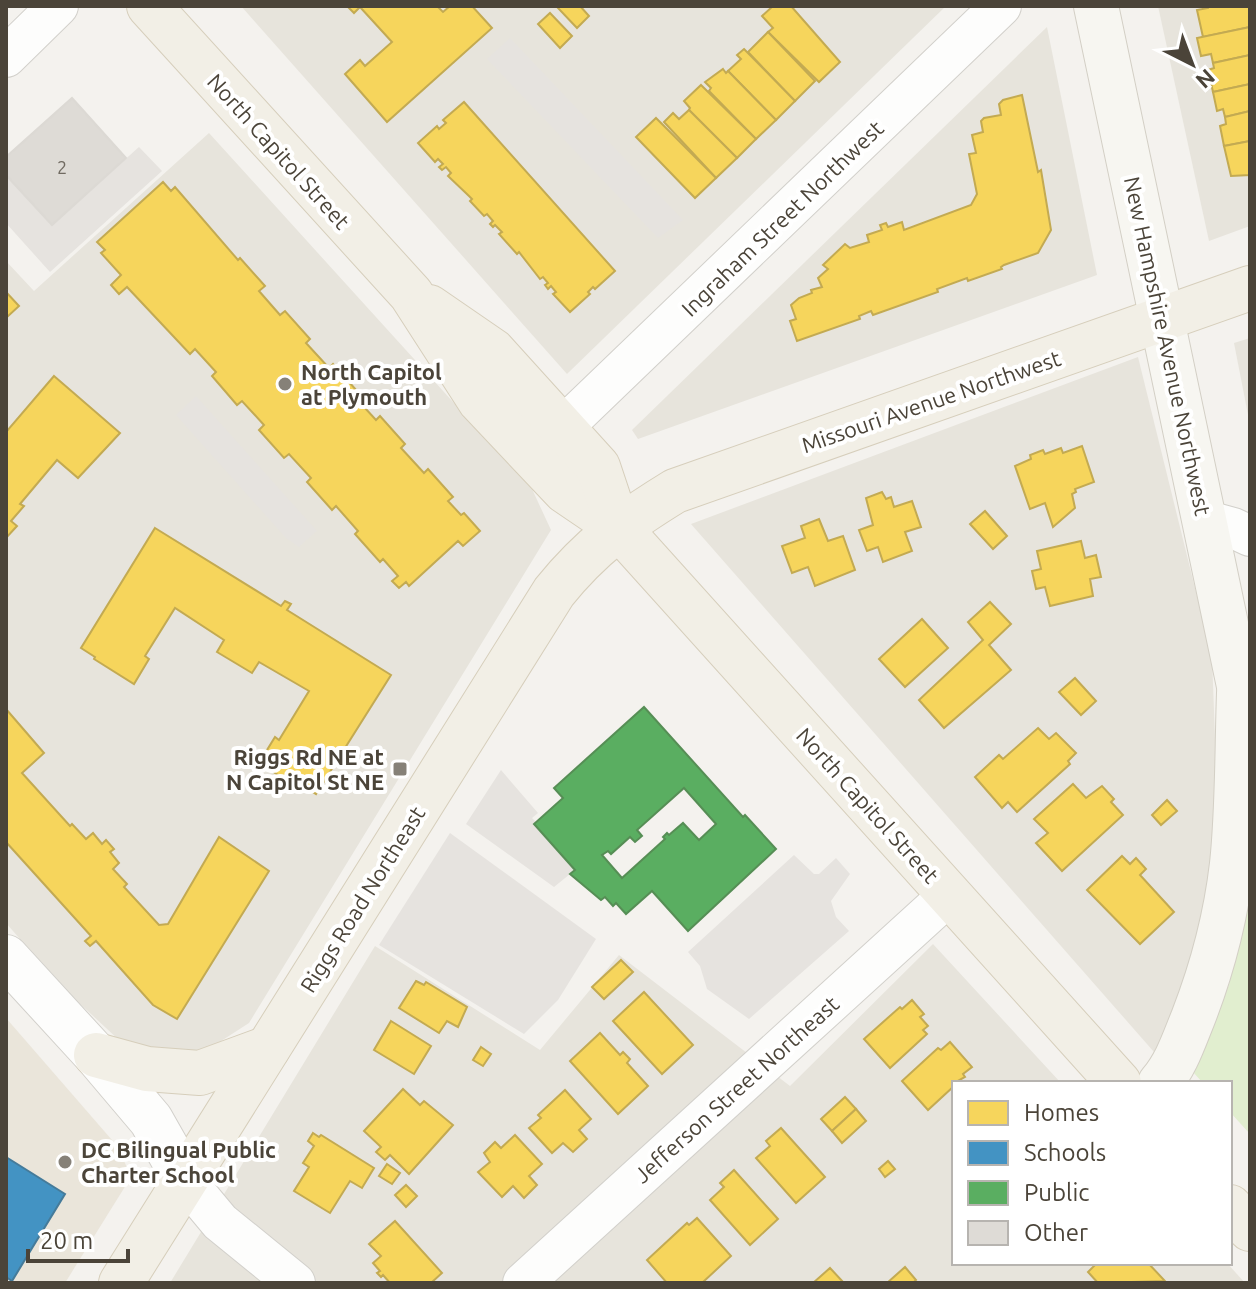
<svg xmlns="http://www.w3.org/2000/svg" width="1256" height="1289" font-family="Ubuntu,sans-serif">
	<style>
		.residential { fill: #e7e4dc }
		.education { fill: #eae5da }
		.green { fill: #e1eecf }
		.parking { fill: #e6e3df }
		.homes { fill: #f6d55c; stroke: #c3aa52; stroke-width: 2 }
		.schools { fill: #4393c3; stroke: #457b9a; stroke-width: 2 }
		.public { fill: #5aae61; stroke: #568e55; stroke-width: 2; fill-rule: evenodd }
		.building { fill: #dedbd6; stroke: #dcd9d4; stroke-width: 2 }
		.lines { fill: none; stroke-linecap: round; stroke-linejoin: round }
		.minor-casing { stroke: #d2d0cb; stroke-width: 42 }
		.tertiary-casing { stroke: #d2d0cb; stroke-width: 46 }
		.secondary-casing { stroke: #d3cfc5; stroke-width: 46 }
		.primary-casing { stroke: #d6cebb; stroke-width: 46 }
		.minor { stroke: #fdfdfc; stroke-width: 40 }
		.tertiary { stroke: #fdfdfc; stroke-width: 44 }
		.secondary { stroke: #f7f6f1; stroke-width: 44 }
		.primary { stroke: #f2efe6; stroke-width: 44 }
		.poi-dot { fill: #868178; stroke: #fff; stroke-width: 3 }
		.labels { text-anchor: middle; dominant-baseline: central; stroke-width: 8; stroke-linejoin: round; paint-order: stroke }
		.number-label { font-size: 18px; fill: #706a61 }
		.street-label { font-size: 22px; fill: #4b4439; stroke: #fff }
		.poi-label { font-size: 22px; font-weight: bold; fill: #4b4439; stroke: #fff; text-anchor: start }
	</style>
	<rect width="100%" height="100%" fill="#f4f2ee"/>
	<g class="residential">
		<path d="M 241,6 L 946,6 L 567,374 Z"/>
		<path d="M 1158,6 L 1250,6 L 1250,226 L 1209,241 Z"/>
		<path d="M 1047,27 L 1097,275 L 638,439 L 632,430 Z"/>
		<path d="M 209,133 L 532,489 L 551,530 L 249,1023 L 187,1063 L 135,1055 L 62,987 L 6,923 L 6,261 L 34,291 Z"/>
		<path d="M 1250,338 L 1250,425 L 1234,343 Z"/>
		<path d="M 1138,357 L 1212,657 L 1218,819 L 1193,975 L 1154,1052 L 691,524 Z"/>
		<path d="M 933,944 L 1061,1083 L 954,1083 L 954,1263 L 1227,1263 L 1245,1283 L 170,1283 L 375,946 L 540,1050 L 619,955 L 790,1086 Z"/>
	</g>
	<path class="education" d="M 6,1018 L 118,1147 L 131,1177 L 65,1283 L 6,1283 Z"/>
	<path class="green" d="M 1250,894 L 1250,1134 L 1230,1112 L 1230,1083 L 1203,1083 L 1193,1072 L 1229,985 Z"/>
	<g class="parking">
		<path d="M 510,38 L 683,220 L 658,238 L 487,59 Z"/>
		<path d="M 139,147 L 162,171 L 50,272 L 6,223 L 6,175 L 52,225 Z"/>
		<path d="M 196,396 L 317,531 L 299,547 L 286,538 L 176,415 Z"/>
		<path d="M 501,770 L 538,813 L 532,818 L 536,822 L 534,825 L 575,870 L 554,887 L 466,824 Z"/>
		<path d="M 450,833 L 596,939 L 558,1000 L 524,1034 L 379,945 Z"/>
		<path d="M 794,855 L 814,874 L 819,874 L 836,858 L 850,874 L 831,901 L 836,917 L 849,931 L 749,1019 L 707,989 L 700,966 L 688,952 Z"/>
	</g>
	<g class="homes">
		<path d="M 347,6 L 437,6 L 443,12 L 450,6 L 472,6 L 492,28 L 387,122 L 345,74 L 360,60 L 365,66 L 392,42 L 360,7 L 354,13 Z"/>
		<path d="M 580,6 L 589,16 L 577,28 L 557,7 Z"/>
		<path d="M 773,6 L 791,6 L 840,62 L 819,82 L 768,32 L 773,28 L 762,16 Z"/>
		<path d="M 1208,6 L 1250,6 L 1250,27 L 1203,37 L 1197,10 L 1208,8 Z"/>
		<path d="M 550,13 L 572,36 L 560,48 L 538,24 Z"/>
		<path d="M 1250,27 L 1250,55 L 1213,63 L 1211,54 L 1201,56 L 1197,38 Z"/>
		<path d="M 768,32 L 815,81 L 795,101 L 748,52 Z"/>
		<path d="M 744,49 L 795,101 L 776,120 L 728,71 L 741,59 L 737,55 Z"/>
		<path d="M 1250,55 L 1250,84 L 1213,92 L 1208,70 L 1214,68 L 1213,63 Z"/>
		<path d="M 723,69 L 726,73 L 728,71 L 776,120 L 756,139 L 709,91 L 711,88 L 705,82 Z"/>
		<path d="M 1250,84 L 1250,111 L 1225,117 L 1223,109 L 1217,111 L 1213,92 Z"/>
		<path d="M 701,85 L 756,139 L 737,158 L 689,110 L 690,108 L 684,101 Z"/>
		<path d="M 1022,95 L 1038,172 L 1041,170 L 1051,230 L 1038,253 L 1004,265 L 1001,267 L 1002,269 L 968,281 L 967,278 L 937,289 L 938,292 L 873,315 L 871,311 L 859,316 L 860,319 L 797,341 L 790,321 L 796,319 L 791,305 L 799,298 L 812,293 L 811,290 L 822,287 L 818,278 L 828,269 L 823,265 L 845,244 L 850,248 L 869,242 L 867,235 L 882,230 L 880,225 L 886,223 L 888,227 L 902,222 L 904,230 L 971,205 L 977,194 L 969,154 L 976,153 L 972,135 L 983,132 L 981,121 L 984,118 L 1001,115 L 999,104 L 1003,100 Z"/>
		<path d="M 464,102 L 615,271 L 595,289 L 593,287 L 588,292 L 590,294 L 570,312 L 553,294 L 556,292 L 551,286 L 548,289 L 545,285 L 548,283 L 543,277 L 540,279 L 519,252 L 517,254 L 499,234 L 502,232 L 495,225 L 493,227 L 490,224 L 493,221 L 487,214 L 484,216 L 470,201 L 472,199 L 469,196 L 448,176 L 451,173 L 446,167 L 442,170 L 439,167 L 443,164 L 438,159 L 435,162 L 418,143 L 437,126 L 439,129 L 446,123 L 443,120 Z"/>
		<path d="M 689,110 L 737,158 L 716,178 L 664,122 L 673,113 L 679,119 Z"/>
		<path d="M 1250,111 L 1250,141 L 1224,146 L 1220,126 L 1226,124 L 1225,117 Z"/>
		<path d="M 656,118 L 716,178 L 695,198 L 636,137 Z"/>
		<path d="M 1250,141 L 1250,175 L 1231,176 L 1224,146 Z"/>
		<path d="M 163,182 L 171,191 L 175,187 L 238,260 L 240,258 L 265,286 L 259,291 L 280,315 L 285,311 L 310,339 L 306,343 L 329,368 L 333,364 L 357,391 L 353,395 L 376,420 L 380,416 L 405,444 L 401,448 L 424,473 L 428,469 L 453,497 L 448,501 L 461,515 L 464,513 L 480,531 L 463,546 L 458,541 L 409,586 L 406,582 L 399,588 L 392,581 L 398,576 L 383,559 L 380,562 L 355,534 L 358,531 L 336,506 L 332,510 L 307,482 L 311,478 L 289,454 L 284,458 L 259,430 L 264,425 L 242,401 L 237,405 L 212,376 L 216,372 L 195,349 L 190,354 L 127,287 L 119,294 L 111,285 L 121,275 L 101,253 L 105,250 L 97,242 Z"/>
		<path d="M 6,292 L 19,306 L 6,318 Z"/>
		<path d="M 54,376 L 120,433 L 78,478 L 57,460 L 20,504 L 24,506 L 11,521 L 17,526 L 6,538 L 6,432 Z"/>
		<path d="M 1082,446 L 1094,482 L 1075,489 L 1076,492 L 1072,494 L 1075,508 L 1053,527 L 1045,503 L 1030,509 L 1015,466 L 1031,459 L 1030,455 L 1043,450 L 1045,454 L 1061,448 L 1063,453 Z"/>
		<path d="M 882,492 L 886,499 L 891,497 L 894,507 L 912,501 L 921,527 L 905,532 L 912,551 L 883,562 L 878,547 L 867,551 L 859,530 L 873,525 L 866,498 Z"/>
		<path d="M 985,511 L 1007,536 L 993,549 L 970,524 Z"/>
		<path d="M 819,519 L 828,541 L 843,536 L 855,570 L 815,586 L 808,567 L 792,573 L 782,546 L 805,538 L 801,526 Z"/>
		<path d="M 155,528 L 281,606 L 285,601 L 291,604 L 287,610 L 391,675 L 316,794 L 302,785 L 299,788 L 259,763 L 275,737 L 279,740 L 309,691 L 259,662 L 252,673 L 217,652 L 224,640 L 175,608 L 145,656 L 149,659 L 134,684 L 94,659 L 95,657 L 81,648 Z"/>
		<path d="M 1081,541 L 1085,558 L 1096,555 L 1101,577 L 1090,579 L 1093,596 L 1050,606 L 1045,587 L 1036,589 L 1032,571 L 1041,569 L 1037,551 Z"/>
		<path d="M 990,602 L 1011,624 L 989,645 L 1011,670 L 944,728 L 919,700 L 983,640 L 968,622 Z"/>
		<path d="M 922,619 L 948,648 L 905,687 L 879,659 Z"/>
		<path d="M 1075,678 L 1096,701 L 1081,715 L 1059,692 Z"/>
		<path d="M 6,709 L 44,753 L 22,773 L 70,826 L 72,824 L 86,839 L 93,833 L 102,844 L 106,840 L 114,849 L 110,852 L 119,863 L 113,869 L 127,884 L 124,887 L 159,925 L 168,924 L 219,837 L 269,871 L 177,1019 L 153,1005 L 96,941 L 90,946 L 85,941 L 91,936 L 6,842 Z"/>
		<path d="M 1038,728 L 1049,739 L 1056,733 L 1076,753 L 1068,761 L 1070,764 L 1017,812 L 1008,802 L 1002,808 L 975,777 L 999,755 L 1003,759 Z"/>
		<path d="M 1073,784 L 1086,798 L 1102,786 L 1114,799 L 1111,802 L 1123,815 L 1062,871 L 1036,843 L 1048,833 L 1034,819 Z"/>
		<path d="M 1167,800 L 1177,811 L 1161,825 L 1152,815 Z"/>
		<path d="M 1122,856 L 1130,864 L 1136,858 L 1146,869 L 1140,875 L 1174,912 L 1140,944 L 1087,890 Z"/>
		<path d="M 621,960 L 633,972 L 604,999 L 592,987 Z"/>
		<path d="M 416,981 L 424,985 L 426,982 L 467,1007 L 458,1027 L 447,1021 L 439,1033 L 399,1008 Z"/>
		<path d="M 644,992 L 693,1045 L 662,1074 L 613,1021 Z"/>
		<path d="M 912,1000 L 924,1014 L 920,1017 L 928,1026 L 923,1030 L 927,1034 L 890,1068 L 864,1039 L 900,1007 L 902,1009 Z"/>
		<path d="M 391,1021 L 431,1046 L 414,1074 L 374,1050 Z"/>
		<path d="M 600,1033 L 620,1055 L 623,1052 L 630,1059 L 627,1063 L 648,1086 L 618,1114 L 570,1061 Z"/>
		<path d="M 950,1042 L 972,1067 L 963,1074 L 965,1077 L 954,1083 L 954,1086 L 928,1110 L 902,1081 L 938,1048 L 941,1050 Z"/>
		<path d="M 481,1047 L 491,1054 L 483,1066 L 473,1060 Z"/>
		<path d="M 403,1089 L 420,1105 L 424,1101 L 453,1125 L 409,1174 L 390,1155 L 385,1160 L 376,1152 L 381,1147 L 364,1131 Z"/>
		<path d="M 565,1090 L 591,1119 L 579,1130 L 587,1139 L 573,1152 L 563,1143 L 552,1153 L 529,1128 L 541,1118 L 538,1115 Z"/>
		<path d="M 845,1097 L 856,1109 L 832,1131 L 821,1119 Z"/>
		<path d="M 856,1109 L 866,1121 L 842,1143 L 832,1131 Z"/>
		<path d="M 781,1128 L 825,1177 L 796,1203 L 756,1158 L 770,1146 L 766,1141 Z"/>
		<path d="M 313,1133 L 319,1137 L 321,1135 L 374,1168 L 362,1188 L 350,1181 L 330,1213 L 294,1191 L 309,1167 L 303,1163 L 314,1146 L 308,1141 Z"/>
		<path d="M 515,1135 L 542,1164 L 529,1176 L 537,1185 L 524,1198 L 513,1186 L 502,1197 L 478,1172 L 490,1162 L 484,1153 L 495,1142 L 501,1148 Z"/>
		<path d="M 888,1161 L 895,1169 L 885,1177 L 879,1169 Z"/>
		<path d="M 387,1164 L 400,1173 L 392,1184 L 379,1176 Z"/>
		<path d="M 734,1170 L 778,1219 L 750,1245 L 710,1200 L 724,1187 L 720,1183 Z"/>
		<path d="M 406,1185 L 417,1196 L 406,1207 L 395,1195 Z"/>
		<path d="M 697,1218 L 731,1256 L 702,1283 L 667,1283 L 647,1260 L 687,1223 L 689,1225 Z"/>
		<path d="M 395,1221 L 442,1273 L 431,1283 L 390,1283 L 383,1275 L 381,1277 L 377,1273 L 380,1271 L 373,1263 L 381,1256 L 369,1244 Z"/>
		<path d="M 1097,1263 L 1148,1263 L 1165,1281 L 1098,1283 L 1088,1272 Z"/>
		<path d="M 905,1267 L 916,1280 L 913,1283 L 887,1283 Z"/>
		<path d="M 830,1268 L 844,1283 L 813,1283 Z"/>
	</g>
	<path class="schools" d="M 6,1157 L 65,1194 L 12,1281 L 6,1277 Z"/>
	<path class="public" d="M 644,707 L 743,817 L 745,815 L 776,849 L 688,931 L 652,891 L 626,914 L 616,903 L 613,906 L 605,897 L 601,900 L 570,874 L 575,870 L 534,824 L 563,798 L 554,788 ZM 684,788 L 716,824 L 699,840 L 683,823 L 669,835 L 667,833 L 663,837 L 665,839 L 622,878 L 602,855 L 608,851 L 611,854 L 630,837 L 635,842 L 642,836 L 637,830 Z"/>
	<path class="building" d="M 72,98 L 126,158 L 52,225 L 6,175 L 6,157 Z"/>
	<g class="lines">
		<g class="minor-casing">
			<g id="minor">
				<path d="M 6,57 L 58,6"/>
				<path d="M 562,428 L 1001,6"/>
				<path d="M 1204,520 L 1233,528 L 1250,536"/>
				<path d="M 185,1180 L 220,1222 L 295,1283"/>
				<path d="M 523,1283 L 949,895"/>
			</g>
		</g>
		<g class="tertiary-casing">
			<path id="tertiary" d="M 6,957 L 96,1055 L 151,1120 L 185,1180"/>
		</g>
		<g class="secondary-casing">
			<g id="secondary">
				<path d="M 1096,6 L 1239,686 L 1250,725"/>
				<path d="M 1160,1083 C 1176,1065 1184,1040 1193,1018 C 1212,969 1226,916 1232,864 C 1238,808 1237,749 1239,693"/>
			</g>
		</g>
		<g class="primary-casing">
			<g id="primary">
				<path d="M 149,6 L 411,294 L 480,401 L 565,491 L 618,527 L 1119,1083"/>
				<path d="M 429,307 L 493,351 L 598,467 L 618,527"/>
				<path d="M 96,1055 L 147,1069 L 200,1073 L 268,1048"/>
				<path d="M 1230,1207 L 1250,1229"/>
				<path d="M 121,1283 L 554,592 C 591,546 626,521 675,491 L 1250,288"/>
			</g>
		</g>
		<use href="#minor" class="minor"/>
		<use href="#tertiary" class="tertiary"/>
		<use href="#secondary" class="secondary"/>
		<use href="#primary" class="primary"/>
	</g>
	<g class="poi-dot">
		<circle cx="285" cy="384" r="8"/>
		<rect x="392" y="761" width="16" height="16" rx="4"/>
		<circle cx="65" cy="1162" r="8"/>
	</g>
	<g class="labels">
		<g class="number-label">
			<text x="62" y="167">2</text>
		</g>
		<g class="street-label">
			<text transform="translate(279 151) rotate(48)">North Capitol Street</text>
			<text transform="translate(782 218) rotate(-44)">Ingraham Street Northwest</text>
			<text transform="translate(1168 346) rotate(78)">New Hampshire Avenue Northwest</text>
			<text transform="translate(931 401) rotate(-19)">Missouri Avenue Northwest</text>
			<text transform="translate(868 805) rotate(48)">North Capitol Street</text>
			<text transform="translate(362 899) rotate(-58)">Riggs Road Northeast</text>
			<text transform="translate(736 1089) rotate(-42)">Jefferson Street Northeast</text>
		</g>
		<g class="poi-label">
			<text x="301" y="371">North Capitol<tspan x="301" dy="25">at Plymouth</tspan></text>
			<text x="384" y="756" text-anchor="end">Riggs Rd NE at<tspan x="384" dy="25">N Capitol St NE</tspan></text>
			<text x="81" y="1149">DC Bilingual Public<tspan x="81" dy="25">Charter School</tspan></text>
		</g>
	</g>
	<rect width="1256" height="1289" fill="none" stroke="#4b4439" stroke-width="16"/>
	<rect x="952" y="1081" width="280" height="184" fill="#ffffff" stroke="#b7b4b0" stroke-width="2"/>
	<rect x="968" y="1101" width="40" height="24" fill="#f6d55c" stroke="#b7b4b0" stroke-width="2"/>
	<text x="1024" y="1121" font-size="24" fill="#4b4439">Homes</text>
	<rect x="968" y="1141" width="40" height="24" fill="#4393c3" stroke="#b7b4b0" stroke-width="2"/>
	<text x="1024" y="1161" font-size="24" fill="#4b4439">Schools</text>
	<rect x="968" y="1181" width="40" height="24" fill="#5aae61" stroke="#b7b4b0" stroke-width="2"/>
	<text x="1024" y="1201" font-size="24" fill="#4b4439">Public</text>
	<rect x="968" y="1221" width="40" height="24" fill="#dedbd6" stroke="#b7b4b0" stroke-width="2"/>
	<text x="1024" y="1241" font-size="24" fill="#4b4439">Other</text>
	<g transform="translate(1192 64) rotate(138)" stroke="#ffffff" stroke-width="6" paint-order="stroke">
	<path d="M0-6L14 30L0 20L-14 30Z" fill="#4b4439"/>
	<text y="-12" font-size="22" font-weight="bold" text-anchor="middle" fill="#4b4439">N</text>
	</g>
	<path d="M28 1249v12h100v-12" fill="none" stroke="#4b4439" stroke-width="4"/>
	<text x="40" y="1249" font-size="24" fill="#4b4439" stroke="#ffffff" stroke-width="6" paint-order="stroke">20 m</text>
</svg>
